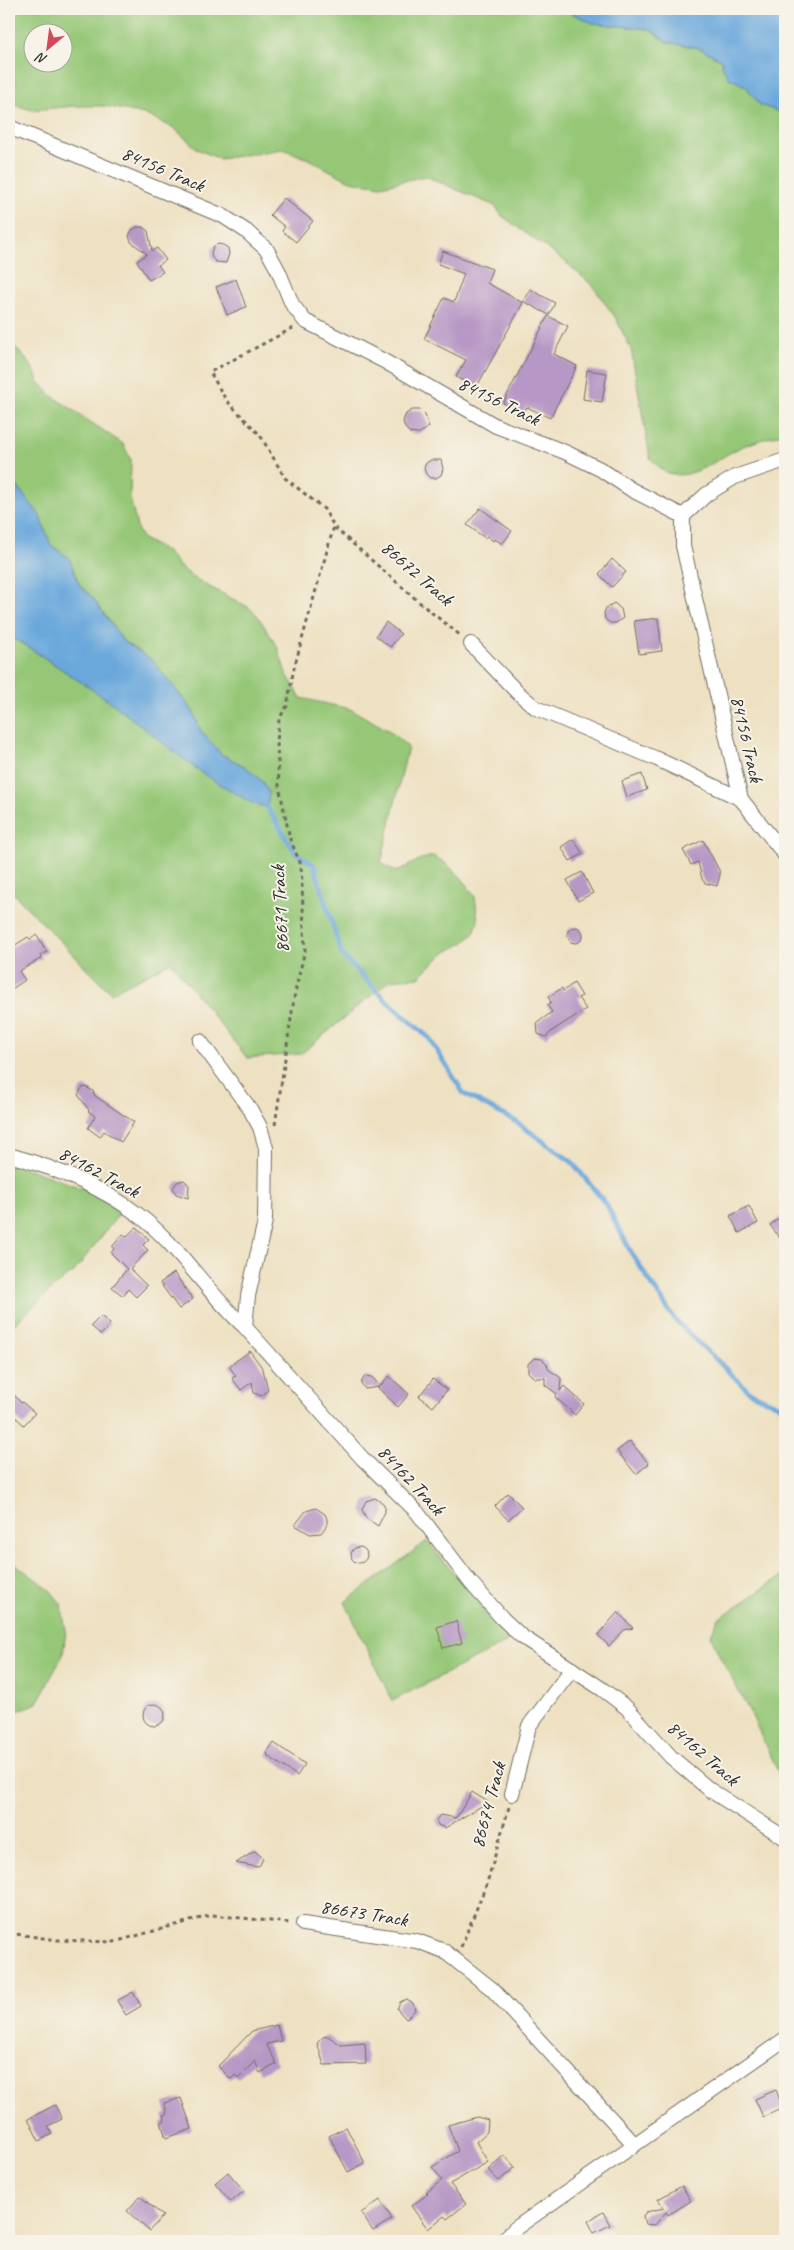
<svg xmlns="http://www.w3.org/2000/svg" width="794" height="2250" font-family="Caveat,sans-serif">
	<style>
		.green { fill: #95c777; stroke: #607951; fill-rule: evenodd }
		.water { fill: #6aa8dc; stroke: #4a6a84 }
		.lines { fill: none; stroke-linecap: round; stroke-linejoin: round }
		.stream { stroke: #6aa8dc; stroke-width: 5 }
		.building { fill: #b797c5 }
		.street-casing { stroke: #6f6b60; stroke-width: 16 }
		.path { stroke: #6f6b60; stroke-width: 3; stroke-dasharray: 4 4; stroke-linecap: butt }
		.street { stroke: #fff; stroke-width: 14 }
		.labels { text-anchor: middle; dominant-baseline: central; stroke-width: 4; stroke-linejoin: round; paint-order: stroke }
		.street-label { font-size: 20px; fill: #2b2b2b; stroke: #f7f3e8 }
	</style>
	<rect width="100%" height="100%" fill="#f7f3e8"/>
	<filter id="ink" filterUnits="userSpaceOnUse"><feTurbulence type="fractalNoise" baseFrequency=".02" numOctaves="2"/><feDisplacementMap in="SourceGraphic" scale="10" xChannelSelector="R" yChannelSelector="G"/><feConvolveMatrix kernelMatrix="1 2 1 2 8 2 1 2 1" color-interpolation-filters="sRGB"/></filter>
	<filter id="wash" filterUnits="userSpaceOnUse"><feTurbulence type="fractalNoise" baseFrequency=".0096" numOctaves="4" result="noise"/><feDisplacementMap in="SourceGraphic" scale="20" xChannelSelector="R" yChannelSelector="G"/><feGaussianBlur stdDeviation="1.12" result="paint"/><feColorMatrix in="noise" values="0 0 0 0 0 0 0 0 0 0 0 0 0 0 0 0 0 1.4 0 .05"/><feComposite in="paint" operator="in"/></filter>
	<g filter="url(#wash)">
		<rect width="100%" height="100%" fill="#eee1c2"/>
		<g class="green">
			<path d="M 9,9 L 563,9 L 593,23 L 649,29 L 668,42 L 699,48 L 722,60 L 729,78 L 746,86 L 760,105 L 785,114 L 785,433 C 770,437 756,441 741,447 C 721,456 694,480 671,474 C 662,472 656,464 650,458 L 631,349 L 615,317 L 592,285 L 563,260 L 502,216 L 495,206 L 425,176 L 381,186 L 350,181 L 306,158 L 283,149 L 220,159 L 197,149 L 174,128 L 144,114 L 105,106 L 75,106 L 33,110 L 9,104 ZM 32,32 L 62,32 L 62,62 L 32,62 Z"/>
			<path d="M 9,340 L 32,366 L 39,382 L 51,395 L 123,444 L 131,460 L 130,498 L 138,531 L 143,539 L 167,552 L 182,569 L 204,584 L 248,607 L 257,615 L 277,646 L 286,673 L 301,698 L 350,709 L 388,730 L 408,747 L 381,863 L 396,872 L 421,859 L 433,856 L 444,862 L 461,877 L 475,897 L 478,921 L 474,933 L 465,942 L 443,954 L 419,977 L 390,980 L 301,1054 L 247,1058 L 171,962 L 111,993 L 9,889 L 9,639 L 19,641 L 108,700 L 203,774 L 246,767 L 221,754 L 201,731 L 193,711 L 152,660 L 124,642 L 92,597 L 80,586 L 69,558 L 51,545 L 39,514 L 9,476 Z"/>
			<path d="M 9,1162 L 93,1192 L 122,1210 L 73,1273 L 64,1278 L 9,1329 Z"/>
			<path d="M 427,1541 L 511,1640 L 392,1701 L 345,1602 Z"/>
			<path d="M 9,1559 L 51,1591 L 61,1604 L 66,1630 L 63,1655 L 37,1703 L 15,1712 L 9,1712 Z"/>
			<path d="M 785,1574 L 785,1787 L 752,1716 L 717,1651 L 711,1635 L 718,1619 Z"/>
		</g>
		<g class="water">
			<path d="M 563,9 L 785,9 L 785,114 L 760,105 L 746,86 L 729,78 L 722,66 L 722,60 L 699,48 L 667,42 L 649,29 L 593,23 Z"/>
			<path d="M 9,476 L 39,514 L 51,545 L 69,558 L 80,586 L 92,597 L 124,642 L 152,660 L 193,711 L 201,731 L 221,754 L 246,767 L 262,781 L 269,793 L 267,807 L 253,804 L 203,774 L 108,700 L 19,641 L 9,639 Z"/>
		</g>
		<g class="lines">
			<path class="stream" d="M 267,807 L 295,852 L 314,865 L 342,955 L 387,1001 L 429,1038 L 464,1094 L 515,1121 L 572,1162 L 606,1204 L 632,1254 L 675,1320 L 751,1393 L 785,1408"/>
		</g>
		<g id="blocks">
			<g class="building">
				<path d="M 284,198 L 313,221 L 296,242 L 282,231 L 285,227 L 270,215 Z"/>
				<path d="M 137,227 L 143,227 L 148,231 L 152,251 L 157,248 L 166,260 L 158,265 L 163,272 L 149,280 L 137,261 L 147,254 L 131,242 L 129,236 L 132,230 Z"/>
				<path d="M 218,244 L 223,245 L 228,248 L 229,254 L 226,263 L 216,262 L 212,258 L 211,253 L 213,247 Z"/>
				<path d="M 443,251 L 492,269 L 487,283 L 523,303 L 476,388 L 456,377 L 466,360 L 424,339 L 444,298 L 454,302 L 464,274 L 438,264 Z"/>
				<path d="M 236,279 L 246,307 L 227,315 L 216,287 Z"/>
				<path d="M 530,289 L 555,303 L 549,315 L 523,301 Z"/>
				<path d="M 548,316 L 568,326 L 554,354 L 577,366 L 550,418 L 527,407 L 523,413 L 503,403 Z"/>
				<path d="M 587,370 L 607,373 L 602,402 L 583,399 Z"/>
				<path d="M 412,410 L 420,410 L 425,415 L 429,427 L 418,434 L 410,433 L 405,428 L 403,421 L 406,414 Z"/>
				<path d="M 431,460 L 441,460 L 443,469 L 441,475 L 436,478 L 430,478 L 426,474 L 424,468 L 426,463 Z"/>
				<path d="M 480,508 L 512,531 L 502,544 L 495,539 L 493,541 L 487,536 L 485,538 L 467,525 Z"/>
				<path d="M 612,559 L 626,572 L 612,587 L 599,574 Z"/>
				<path d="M 614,603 L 621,609 L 623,618 L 616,623 L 610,623 L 605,619 L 604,613 L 606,608 Z"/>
				<path d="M 658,618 L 662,651 L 639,654 L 634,621 Z"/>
				<path d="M 386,622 L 401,634 L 390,647 L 376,636 Z"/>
				<path d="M 642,774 L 647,790 L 627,797 L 622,781 Z"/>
				<path d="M 573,839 L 583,854 L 570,861 L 561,847 Z"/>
				<path d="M 703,840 L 719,870 L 720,875 L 717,886 L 705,883 L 702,879 L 698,862 L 691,865 L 683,850 Z"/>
				<path d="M 582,872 L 593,893 L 578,901 L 567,880 Z"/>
				<circle cx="575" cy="935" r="8"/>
				<path d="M 37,935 L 47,952 L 40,955 L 42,958 L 19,971 L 25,980 L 9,991 L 9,949 L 28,937 L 30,939 Z"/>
				<path d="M 574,983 L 582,996 L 578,998 L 586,1009 L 552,1031 L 546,1037 L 538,1034 L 537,1023 L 552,1012 L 547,1005 L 551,1002 L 548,997 L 562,988 L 563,991 Z"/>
				<path d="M 86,1087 L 93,1091 L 95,1096 L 134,1122 L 121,1142 L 104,1131 L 100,1137 L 88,1128 L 95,1116 L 88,1111 L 89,1110 L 78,1095 L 82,1088 Z"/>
				<path d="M 184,1180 L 189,1185 L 188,1198 L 176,1194 L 173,1188 L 177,1182 Z"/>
				<path d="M 749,1206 L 758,1223 L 739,1233 L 730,1216 Z"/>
				<path d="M 785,1214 L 785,1245 L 770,1225 Z"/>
				<path d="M 136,1227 L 149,1239 L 143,1245 L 148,1250 L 130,1269 L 147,1286 L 136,1297 L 128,1289 L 123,1296 L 112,1287 L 127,1269 L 111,1253 L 114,1249 L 112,1247 L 123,1234 L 126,1237 Z"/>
				<path d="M 174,1273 L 193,1299 L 179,1309 L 160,1283 Z"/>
				<path d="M 101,1316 L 110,1324 L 101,1335 L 91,1326 Z"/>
				<path d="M 250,1351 L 263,1369 L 268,1390 L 262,1396 L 254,1393 L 252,1382 L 241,1390 L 232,1378 L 236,1376 L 229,1366 Z"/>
				<path d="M 534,1358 L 542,1359 L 547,1364 L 548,1369 L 561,1378 L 560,1391 L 564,1386 L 584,1404 L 575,1415 L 555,1397 L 557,1394 L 545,1385 L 545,1378 L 534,1378 L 528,1372 L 528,1364 Z"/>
				<path d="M 365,1376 L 372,1377 L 380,1386 L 389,1376 L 409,1394 L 398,1407 L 378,1388 L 379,1387 L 365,1389 L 361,1383 Z"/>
				<path d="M 433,1379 L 447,1390 L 433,1407 L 419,1396 Z"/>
				<path d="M 9,1389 L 21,1403 L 22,1402 L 35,1413 L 24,1425 L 9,1411 Z"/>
				<path d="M 630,1441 L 649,1464 L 636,1474 L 617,1451 Z"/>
				<path d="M 508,1493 L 522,1507 L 508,1520 L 495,1506 Z"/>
				<path d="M 375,1498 L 383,1503 L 385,1507 L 385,1512 L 378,1526 L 366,1518 L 362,1509 L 366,1501 Z"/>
				<path d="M 316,1508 L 325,1514 L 327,1519 L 327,1525 L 321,1533 L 310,1534 L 295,1525 L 306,1511 Z"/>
				<circle cx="359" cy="1555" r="8"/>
				<path d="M 618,1612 L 633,1628 L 624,1630 L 609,1646 L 598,1635 Z"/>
				<path d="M 456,1621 L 462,1643 L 443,1648 L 437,1627 Z"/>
				<circle cx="154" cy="1715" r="11"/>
				<path d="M 274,1743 L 305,1764 L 297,1776 L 268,1756 L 267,1752 Z"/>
				<path d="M 472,1792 L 488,1802 L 445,1828 L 438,1825 L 436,1820 L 440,1815 L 456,1818 Z"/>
				<path d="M 255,1851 L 263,1858 L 260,1865 L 257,1867 L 236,1863 Z"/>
				<path d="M 133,1992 L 141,2006 L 126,2015 L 117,2001 Z"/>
				<path d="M 407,1999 L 413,2003 L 415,2010 L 406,2019 L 397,2009 L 400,2002 Z"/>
				<path d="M 277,2025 L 281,2041 L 266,2044 L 277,2064 L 260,2073 L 255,2061 L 238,2078 L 235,2075 L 231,2079 L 218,2066 L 252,2031 Z"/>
				<path d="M 328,2036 L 341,2045 L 365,2043 L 366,2064 L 324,2065 L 317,2043 L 323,2037 Z"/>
				<path d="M 776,2090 L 783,2108 L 763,2117 L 755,2099 Z"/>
				<path d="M 181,2098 L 192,2129 L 166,2138 L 161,2122 L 165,2121 L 163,2115 L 167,2114 L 164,2103 Z"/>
				<path d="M 55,2105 L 62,2119 L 48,2126 L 52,2134 L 39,2141 L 28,2119 Z"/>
				<path d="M 477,2117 L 488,2120 L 487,2132 L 476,2142 L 488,2162 L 450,2184 L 466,2204 L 447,2219 L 444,2216 L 428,2229 L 411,2206 L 428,2194 L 426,2193 L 442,2180 L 432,2167 L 458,2151 L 448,2125 Z"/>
				<path d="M 346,2127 L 365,2163 L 348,2172 L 329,2136 Z"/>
				<path d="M 504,2155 L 515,2167 L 499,2181 L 488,2170 Z"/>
				<path d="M 228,2172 L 244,2191 L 231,2202 L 215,2183 Z"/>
				<path d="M 682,2186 L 691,2201 L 668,2215 L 666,2212 L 655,2225 L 645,2224 L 643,2216 L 646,2212 L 664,2208 L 658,2199 Z"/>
				<path d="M 140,2196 L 163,2216 L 149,2231 L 127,2211 Z"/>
				<path d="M 380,2200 L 392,2219 L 373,2231 L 361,2213 Z"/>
				<path d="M 603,2212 L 610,2225 L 594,2233 L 588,2221 Z"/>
			</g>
		</g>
	</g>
	<g filter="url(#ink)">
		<use href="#blocks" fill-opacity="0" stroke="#6f6b60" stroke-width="1"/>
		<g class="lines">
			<g class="street-casing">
				<g id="street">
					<path d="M 9,127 L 223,216 L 246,231 L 267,250 L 278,270 L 292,304 L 305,321 L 384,361 L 496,426 L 565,452 L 600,469 L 632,490 L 683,516"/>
					<path d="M 683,516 L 683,546 L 741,799 L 785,855"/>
					<path d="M 683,516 L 707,494 L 735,477 L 785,460"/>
					<path d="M 471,644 L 517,692 L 536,708 L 657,759 L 741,799"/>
					<path d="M 200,1041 L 250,1109 L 260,1127 L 266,1148 L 265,1221 L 248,1296 L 245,1327"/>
					<path d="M 9,1155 C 56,1168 101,1186 140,1216 C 180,1247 207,1293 245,1327 L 363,1459 L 417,1512 L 471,1583 L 502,1618 L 521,1636 L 602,1689 L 627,1708 L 671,1757 L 710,1790 L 785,1838"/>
					<path d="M 512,1794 L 529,1726 L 572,1669"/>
					<path d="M 303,1924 L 417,1941 L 444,1951 L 492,1989 L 634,2144"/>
					<path d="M 502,2241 L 516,2228 L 785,2039"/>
				</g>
			</g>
			<g class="path">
				<path d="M 293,328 L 210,372 L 226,400 L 260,435 L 285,478 L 324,509 L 335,528 L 426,608 L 461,636"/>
				<path d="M 275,1125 L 295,992 L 305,950 L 301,865 L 290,839 L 279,786 L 277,743 L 279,719 L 287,706 L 294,668 L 334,526"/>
				<path d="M 9,1933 L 57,1940 L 114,1942 L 212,1915 L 290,1923"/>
				<path d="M 461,1947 L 487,1883 L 509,1807"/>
			</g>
			<use href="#street" class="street"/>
		</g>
	</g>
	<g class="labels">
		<g class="street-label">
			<text transform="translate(163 169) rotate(23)">84156 Track</text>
			<text transform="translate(499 401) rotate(26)">84156 Track</text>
			<text transform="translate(417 573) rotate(41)">86672 Track</text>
			<text transform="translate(747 739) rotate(77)">84156 Track</text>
			<text transform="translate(280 909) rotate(-93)">86671 Track</text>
			<text transform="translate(99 1172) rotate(28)">84162 Track</text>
			<text transform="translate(411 1480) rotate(47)">84162 Track</text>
			<text transform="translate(703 1753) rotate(41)">84162 Track</text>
			<text transform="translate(488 1805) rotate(-75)">86674 Track</text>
			<text transform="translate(364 1913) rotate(9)">86673 Track</text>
		</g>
	</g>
	<rect width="794" height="2250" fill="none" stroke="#f7f3e8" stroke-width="30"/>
	<g transform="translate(48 48) rotate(209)"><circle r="24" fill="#f7f3e8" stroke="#a5a39c"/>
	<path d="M0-4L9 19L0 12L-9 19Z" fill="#d1495b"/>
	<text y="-8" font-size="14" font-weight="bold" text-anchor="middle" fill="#2b2b2b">N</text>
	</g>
</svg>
